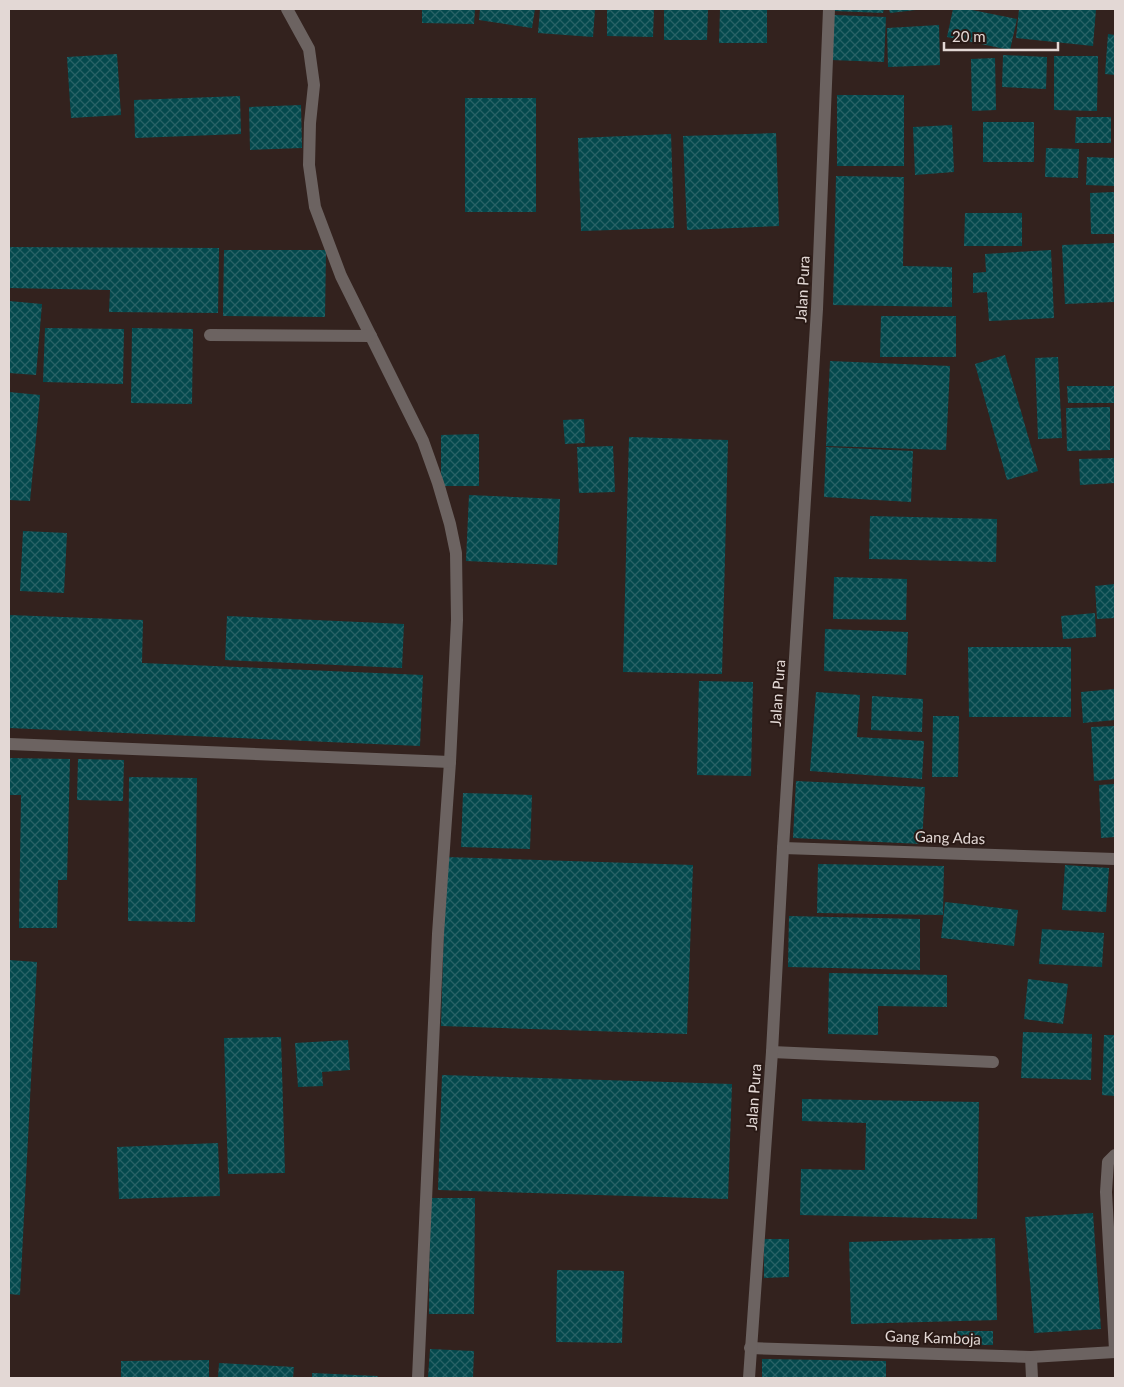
<svg xmlns="http://www.w3.org/2000/svg" width="1124" height="1387" font-family="Lato,sans-serif">
	<style>
		.building { fill: url(#building-cross-hatch) }
		.lines { fill: none; stroke-linecap: round; stroke-linejoin: round }
		.minor { stroke: #6c6361; stroke-width: 12 }
		.labels { text-anchor: middle; dominant-baseline: central; stroke-width: 4; stroke-linejoin: round; paint-order: stroke }
		.street-label { font-size: 15px; fill: #e3d8d5; stroke: #291915 }
	</style>
	<defs>
		<pattern id="building-cross-hatch" width="8" height="8" patternUnits="userSpaceOnUse" patternTransform="scale(1.25)"><rect width="8" height="8" fill="#04494d"/><path d="M0 0l8 8M0 8l8-8" fill="none" stroke="#286266"/></pattern>
	</defs>
	<rect width="100%" height="100%" fill="#33221e"/>
	<g class="building">
		<path d="M 422,9 L 475,9 L 474,24 L 422,23 Z"/>
		<path d="M 480,9 L 535,9 L 532,28 L 479,20 Z"/>
		<path d="M 540,9 L 595,9 L 593,37 L 538,33 Z"/>
		<path d="M 607,9 L 654,9 L 653,37 L 607,36 Z"/>
		<path d="M 664,9 L 708,9 L 707,40 L 664,40 Z"/>
		<path d="M 720,9 L 767,9 L 767,43 L 719,43 Z"/>
		<path d="M 834,9 L 884,9 L 883,13 L 834,11 Z"/>
		<path d="M 889,9 L 916,9 L 916,10 L 890,13 Z"/>
		<path d="M 953,9 L 967,9 L 1017,19 L 1010,50 L 947,37 Z"/>
		<path d="M 1019,9 L 1096,9 L 1093,46 L 1016,38 Z"/>
		<path d="M 834,15 L 886,17 L 884,62 L 831,60 Z"/>
		<path d="M 939,25 L 940,65 L 888,67 L 887,28 Z"/>
		<path d="M 1108,34 L 1115,35 L 1115,75 L 1105,74 Z"/>
		<path d="M 117,54 L 121,115 L 71,118 L 67,57 Z"/>
		<path d="M 1003,55 L 1047,57 L 1046,89 L 1002,87 Z"/>
		<path d="M 1054,56 L 1098,56 L 1097,111 L 1054,110 Z"/>
		<path d="M 995,58 L 996,110 L 972,111 L 971,59 Z"/>
		<rect x="837" y="95" width="67" height="71"/>
		<path d="M 240,96 L 241,134 L 135,138 L 134,100 Z"/>
		<rect x="465" y="98" width="71" height="114"/>
		<path d="M 301,105 L 302,148 L 250,150 L 249,107 Z"/>
		<path d="M 1076,117 L 1111,117 L 1111,143 L 1075,143 Z"/>
		<rect x="983" y="122" width="51" height="40"/>
		<path d="M 952,125 L 954,172 L 915,175 L 913,127 Z"/>
		<path d="M 776,133 L 779,226 L 687,230 L 683,136 Z"/>
		<path d="M 671,134 L 674,228 L 581,231 L 578,138 Z"/>
		<path d="M 1046,148 L 1079,149 L 1078,178 L 1045,177 Z"/>
		<path d="M 1087,157 L 1115,158 L 1115,186 L 1086,185 Z"/>
		<path d="M 836,176 L 904,177 L 903,266 L 952,267 L 952,307 L 833,305 Z"/>
		<path d="M 1115,192 L 1115,234 L 1091,234 L 1090,193 Z"/>
		<path d="M 965,213 L 1022,213 L 1022,246 L 964,246 Z"/>
		<path d="M 1115,243 L 1115,302 L 1065,304 L 1062,245 Z"/>
		<path d="M 9,247 L 219,248 L 218,313 L 109,312 L 110,290 L 9,288 Z"/>
		<path d="M 224,250 L 326,250 L 325,317 L 223,316 Z"/>
		<path d="M 1051,250 L 1054,318 L 989,321 L 987,292 L 973,293 L 973,273 L 986,272 L 985,254 Z"/>
		<path d="M 9,301 L 42,304 L 36,375 L 9,373 Z"/>
		<path d="M 881,316 L 956,316 L 956,357 L 880,357 Z"/>
		<path d="M 45,328 L 124,329 L 123,384 L 43,382 Z"/>
		<path d="M 132,328 L 193,329 L 192,404 L 131,403 Z"/>
		<path d="M 1005,355 L 1038,471 L 1007,480 L 975,364 Z"/>
		<path d="M 1058,357 L 1062,438 L 1038,439 L 1035,358 Z"/>
		<path d="M 830,361 L 950,366 L 946,450 L 826,446 Z"/>
		<path d="M 1067,386 L 1115,386 L 1115,403 L 1068,403 Z"/>
		<path d="M 9,392 L 40,395 L 30,501 L 9,500 Z"/>
		<path d="M 1110,407 L 1110,450 L 1067,451 L 1066,408 Z"/>
		<path d="M 584,419 L 585,443 L 565,444 L 563,420 Z"/>
		<path d="M 479,434 L 479,486 L 441,486 L 441,435 Z"/>
		<path d="M 629,437 L 728,440 L 722,674 L 623,672 Z"/>
		<path d="M 613,446 L 615,492 L 579,493 L 577,447 Z"/>
		<path d="M 826,447 L 913,451 L 911,502 L 824,497 Z"/>
		<path d="M 1115,458 L 1115,483 L 1080,485 L 1079,459 Z"/>
		<path d="M 469,495 L 560,499 L 557,565 L 466,561 Z"/>
		<path d="M 870,516 L 997,519 L 996,562 L 869,559 Z"/>
		<path d="M 23,531 L 67,533 L 64,593 L 20,591 Z"/>
		<path d="M 834,577 L 907,579 L 906,620 L 833,619 Z"/>
		<path d="M 1115,584 L 1115,618 L 1097,619 L 1095,586 Z"/>
		<path d="M 1095,613 L 1096,637 L 1063,639 L 1061,616 Z"/>
		<path d="M 9,615 L 143,620 L 142,663 L 423,675 L 420,746 L 9,728 Z"/>
		<path d="M 227,616 L 404,624 L 402,668 L 225,660 Z"/>
		<path d="M 825,629 L 908,632 L 906,675 L 824,671 Z"/>
		<path d="M 968,647 L 1071,647 L 1071,717 L 969,717 Z"/>
		<path d="M 699,681 L 753,682 L 751,776 L 697,775 Z"/>
		<path d="M 1115,689 L 1115,720 L 1083,723 L 1081,692 Z"/>
		<path d="M 816,692 L 860,695 L 857,737 L 924,741 L 922,779 L 810,771 Z"/>
		<path d="M 872,696 L 923,699 L 922,732 L 871,730 Z"/>
		<path d="M 933,716 L 959,716 L 958,777 L 932,777 Z"/>
		<path d="M 1115,726 L 1115,779 L 1094,781 L 1091,727 Z"/>
		<path d="M 9,758 L 70,759 L 67,880 L 58,880 L 57,928 L 19,928 L 21,795 L 9,795 Z"/>
		<path d="M 78,759 L 124,760 L 123,801 L 77,800 Z"/>
		<path d="M 129,777 L 197,778 L 195,922 L 128,921 Z"/>
		<path d="M 796,781 L 925,787 L 922,844 L 793,838 Z"/>
		<path d="M 1115,784 L 1115,837 L 1101,838 L 1099,785 Z"/>
		<path d="M 463,793 L 532,795 L 530,849 L 461,847 Z"/>
		<path d="M 446,857 L 693,865 L 687,1034 L 441,1026 Z"/>
		<path d="M 818,864 L 944,866 L 943,915 L 817,913 Z"/>
		<path d="M 1065,865 L 1109,868 L 1106,912 L 1062,910 Z"/>
		<path d="M 945,902 L 1018,910 L 1014,946 L 941,938 Z"/>
		<path d="M 789,916 L 920,919 L 920,970 L 788,967 Z"/>
		<path d="M 1042,929 L 1104,933 L 1102,967 L 1039,964 Z"/>
		<path d="M 9,960 L 37,962 L 20,1295 L 9,1294 Z"/>
		<path d="M 829,973 L 947,975 L 947,1007 L 878,1006 L 878,1035 L 828,1034 Z"/>
		<path d="M 1028,979 L 1068,984 L 1063,1024 L 1024,1019 Z"/>
		<path d="M 1023,1032 L 1092,1034 L 1091,1080 L 1021,1078 Z"/>
		<path d="M 1104,1035 L 1115,1035 L 1115,1096 L 1102,1095 Z"/>
		<path d="M 281,1037 L 285,1173 L 228,1174 L 224,1038 Z"/>
		<path d="M 348,1040 L 350,1070 L 322,1072 L 323,1086 L 298,1087 L 295,1043 Z"/>
		<path d="M 442,1075 L 732,1084 L 728,1199 L 438,1190 Z"/>
		<path d="M 802,1099 L 979,1102 L 977,1219 L 800,1215 L 801,1169 L 865,1170 L 866,1123 L 802,1121 Z"/>
		<path d="M 218,1143 L 220,1196 L 119,1199 L 117,1147 Z"/>
		<path d="M 430,1198 L 475,1198 L 474,1314 L 429,1314 Z"/>
		<path d="M 1093,1213 L 1101,1329 L 1034,1333 L 1025,1217 Z"/>
		<path d="M 995,1238 L 997,1320 L 851,1324 L 849,1242 Z"/>
		<path d="M 764,1239 L 789,1239 L 789,1277 L 764,1278 Z"/>
		<path d="M 557,1270 L 624,1271 L 622,1343 L 556,1342 Z"/>
		<path d="M 957,1331 L 993,1331 L 993,1345 L 956,1345 Z"/>
		<path d="M 430,1349 L 474,1351 L 473,1378 L 428,1378 Z"/>
		<path d="M 762,1359 L 886,1361 L 886,1378 L 762,1378 Z"/>
		<path d="M 209,1360 L 209,1378 L 121,1378 L 121,1361 Z"/>
		<path d="M 219,1363 L 294,1367 L 293,1378 L 218,1378 Z"/>
		<path d="M 312,1373 L 378,1376 L 377,1378 L 312,1378 Z"/>
	</g>
	<g class="lines">
		<g class="minor">
			<path d="M 287,9 L 309,49 L 314,85 L 310,123 L 309,165 L 315,207 L 341,276 L 423,441 L 438,483 L 450,524 L 456,553 L 457,620 L 450,762 L 438,934 L 418,1378"/>
			<path d="M 210,335 L 371,336"/>
			<path d="M 9,744 L 450,762"/>
			<path d="M 783,848 L 1115,859"/>
			<path d="M 772,1052 L 993,1062"/>
			<path d="M 1115,1155 L 1108,1162 L 1106,1192 L 1115,1350"/>
			<path d="M 750,1348 L 1031,1357 L 1115,1352"/>
			<path d="M 1031,1357 L 1032,1378"/>
			<path d="M 749,1378 L 772,1052 L 783,848 L 817,309 L 829,9"/>
		</g>
	</g>
	<g class="labels">
		<g class="street-label">
			<text transform="translate(802 289) rotate(-87)">Jalan Pura</text>
			<text transform="translate(777 693) rotate(-86)">Jalan Pura</text>
			<text transform="translate(950 837) rotate(2)">Gang Adas</text>
			<text transform="translate(753 1097) rotate(-86)">Jalan Pura</text>
			<text transform="translate(933 1337) rotate(2)">Gang Kamboja</text>
		</g>
	</g>
	<rect width="1124" height="1387" fill="none" stroke="#e3d8d5" stroke-width="20"/>
	<path d="M944 42v8h114v-8" fill="none" stroke="#e3d8d5" stroke-width="2.5"/>
	<text x="952" y="42" font-size="15" fill="#e3d8d5" stroke="#291915" stroke-width="4" paint-order="stroke">20 m</text>
</svg>
